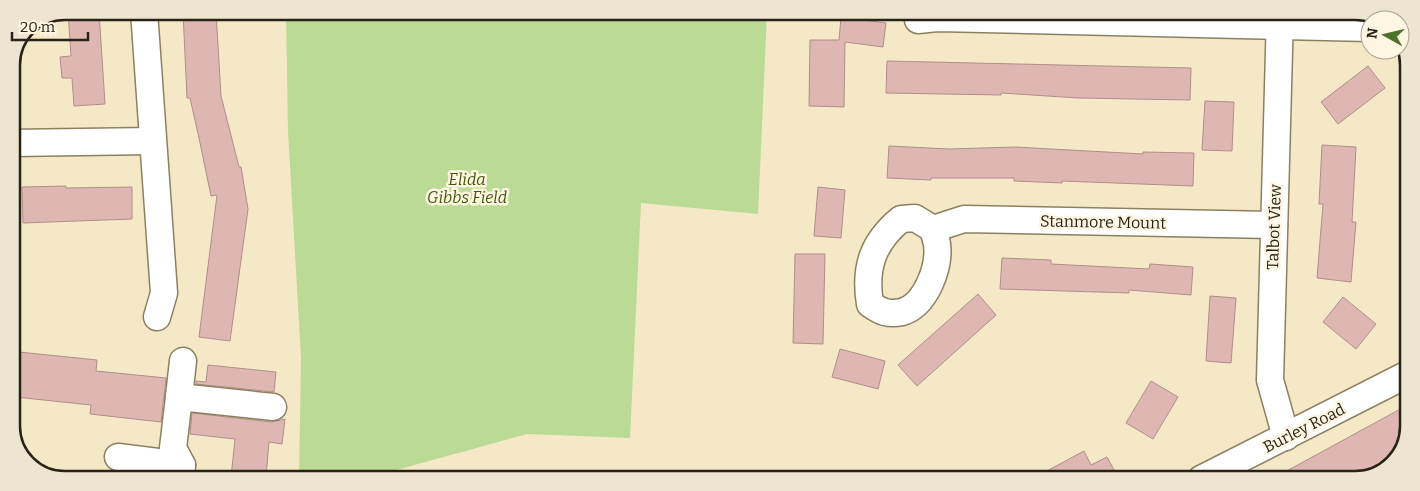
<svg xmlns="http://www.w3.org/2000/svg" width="1420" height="491" font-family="Bitter,serif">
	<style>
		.green { fill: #bbda95 }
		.building { fill: #deb7b3; stroke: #b28d8a }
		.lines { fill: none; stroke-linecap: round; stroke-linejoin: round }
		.minor-casing { stroke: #8c8062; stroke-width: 29 }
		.minor { stroke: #fff; stroke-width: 26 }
		.labels { text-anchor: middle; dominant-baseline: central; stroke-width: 5; stroke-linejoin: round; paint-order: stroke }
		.park-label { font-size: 16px; font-style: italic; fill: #3e5909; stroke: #fef5e2 }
		.street-label { font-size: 16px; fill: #292317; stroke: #fef5e2 }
		.rim { fill: none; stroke: #292317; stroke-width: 2.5 }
	</style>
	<rect width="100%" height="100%" fill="#f5e8c7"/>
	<path class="green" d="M 286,12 L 767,13 L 758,214 L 641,203 L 630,438 L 527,434 L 367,478 L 299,478 L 301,358 L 288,131 Z"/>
	<g class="building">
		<path d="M 68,11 L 99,11 L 105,104 L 74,106 L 72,78 L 62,78 L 60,57 L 71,56 Z"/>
		<path d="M 183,12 L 216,12 L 221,96 L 239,167 L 241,167 L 248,209 L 230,341 L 199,337 L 217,195 L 211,196 L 199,138 L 190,98 L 187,98 Z"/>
		<path d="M 841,17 L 886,23 L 883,47 L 845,42 L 844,107 L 809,106 L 810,40 L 839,40 Z"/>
		<path d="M 887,61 L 1191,68 L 1190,100 L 1078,98 L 1001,93 L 1001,95 L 886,93 Z"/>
		<path d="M 1368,66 L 1385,88 L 1338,124 L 1321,102 Z"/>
		<path d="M 1205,101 L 1234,102 L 1232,151 L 1202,150 Z"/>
		<path d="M 1322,145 L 1356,147 L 1352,222 L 1356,222 L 1351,282 L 1317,278 L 1323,204 L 1319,204 Z"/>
		<path d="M 889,146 L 949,149 L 1015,147 L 1143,154 L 1143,152 L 1194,153 L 1193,186 L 1062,181 L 1062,183 L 1014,181 L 1014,178 L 931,178 L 931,180 L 887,178 Z"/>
		<path d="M 66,186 L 66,188 L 132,187 L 132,219 L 23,223 L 22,187 Z"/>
		<path d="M 818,187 L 845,190 L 841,238 L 814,236 Z"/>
		<path d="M 795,254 L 825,254 L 823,344 L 793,343 Z"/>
		<path d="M 1002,258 L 1051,260 L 1051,264 L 1149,269 L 1150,264 L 1193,267 L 1191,295 L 1129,290 L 1129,293 L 1000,289 Z"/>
		<path d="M 978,294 L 996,315 L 917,386 L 898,365 Z"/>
		<path d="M 1210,296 L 1236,298 L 1231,363 L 1206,361 Z"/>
		<path d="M 1343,297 L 1376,324 L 1356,349 L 1323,322 Z"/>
		<path d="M 840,349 L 885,361 L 878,389 L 832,377 Z"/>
		<path d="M 19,352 L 97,360 L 96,371 L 166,378 L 161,422 L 90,414 L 91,405 L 15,397 Z"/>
		<path d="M 208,365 L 276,372 L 274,392 L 196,384 L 196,381 L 206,382 Z"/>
		<path d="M 1151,381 L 1178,397 L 1153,439 L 1126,423 Z"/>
		<path d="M 1406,406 L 1406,443 L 1387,469 L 1355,480 L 1270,480 Z"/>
		<path d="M 192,413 L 271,422 L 285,419 L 282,444 L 269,442 L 266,477 L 231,477 L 235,439 L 190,434 Z"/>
		<path d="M 1084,451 L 1091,465 L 1107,457 L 1119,479 L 1032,479 Z"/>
	</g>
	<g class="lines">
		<g class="minor-casing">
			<g id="minor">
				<path d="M 144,11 L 164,293 L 157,317"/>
				<path d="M 1280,14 L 1270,380 L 1286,437"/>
				<path d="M 918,20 L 937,18 L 1370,28"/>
				<path d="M 11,143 L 152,141"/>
				<path d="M 933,229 C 934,233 936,239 937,244 C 940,267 926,305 902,312 C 889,315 881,312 870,304 C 864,267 873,242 901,219 L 915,218 L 933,229 L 964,219 L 1274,225"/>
				<path d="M 179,397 L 183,361"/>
				<path d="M 118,457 L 182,465 L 181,477"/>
				<path d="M 182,465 L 173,448 L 179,397 L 273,407"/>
				<path d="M 1201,479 L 1406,375"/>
			</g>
		</g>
		<use href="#minor" class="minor"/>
	</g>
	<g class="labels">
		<g class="park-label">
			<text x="467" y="179">Elida<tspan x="467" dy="18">Gibbs Field</tspan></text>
		</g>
		<g class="street-label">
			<text transform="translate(1103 222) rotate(1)">Stanmore Mount</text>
			<text transform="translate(1274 227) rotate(-88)">Talbot View</text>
			<text transform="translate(1304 428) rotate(-27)">Burley Road</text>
		</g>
	</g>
	<path d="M0 0H1420V491H0ZM65 20H1355A45 45 0 0 1 1400 65V426A45 45 0 0 1 1355 471H65A45 45 0 0 1 20 426V65A45 45 0 0 1 65 20Z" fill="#ede4d2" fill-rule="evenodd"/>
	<path class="rim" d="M65 20H1355A45 45 0 0 1 1400 65V426A45 45 0 0 1 1355 471H65A45 45 0 0 1 20 426V65A45 45 0 0 1 65 20Z"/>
	<g transform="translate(1385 35) rotate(278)"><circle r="24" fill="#fef5e2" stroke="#a9a191"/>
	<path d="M0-4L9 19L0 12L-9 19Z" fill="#4d722b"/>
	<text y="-8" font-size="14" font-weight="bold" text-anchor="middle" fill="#292317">N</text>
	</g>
	<path d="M12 32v8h76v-8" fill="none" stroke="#292317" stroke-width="2.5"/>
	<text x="20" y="32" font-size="15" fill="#292317" stroke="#fef5e2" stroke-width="4" paint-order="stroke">20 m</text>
</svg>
